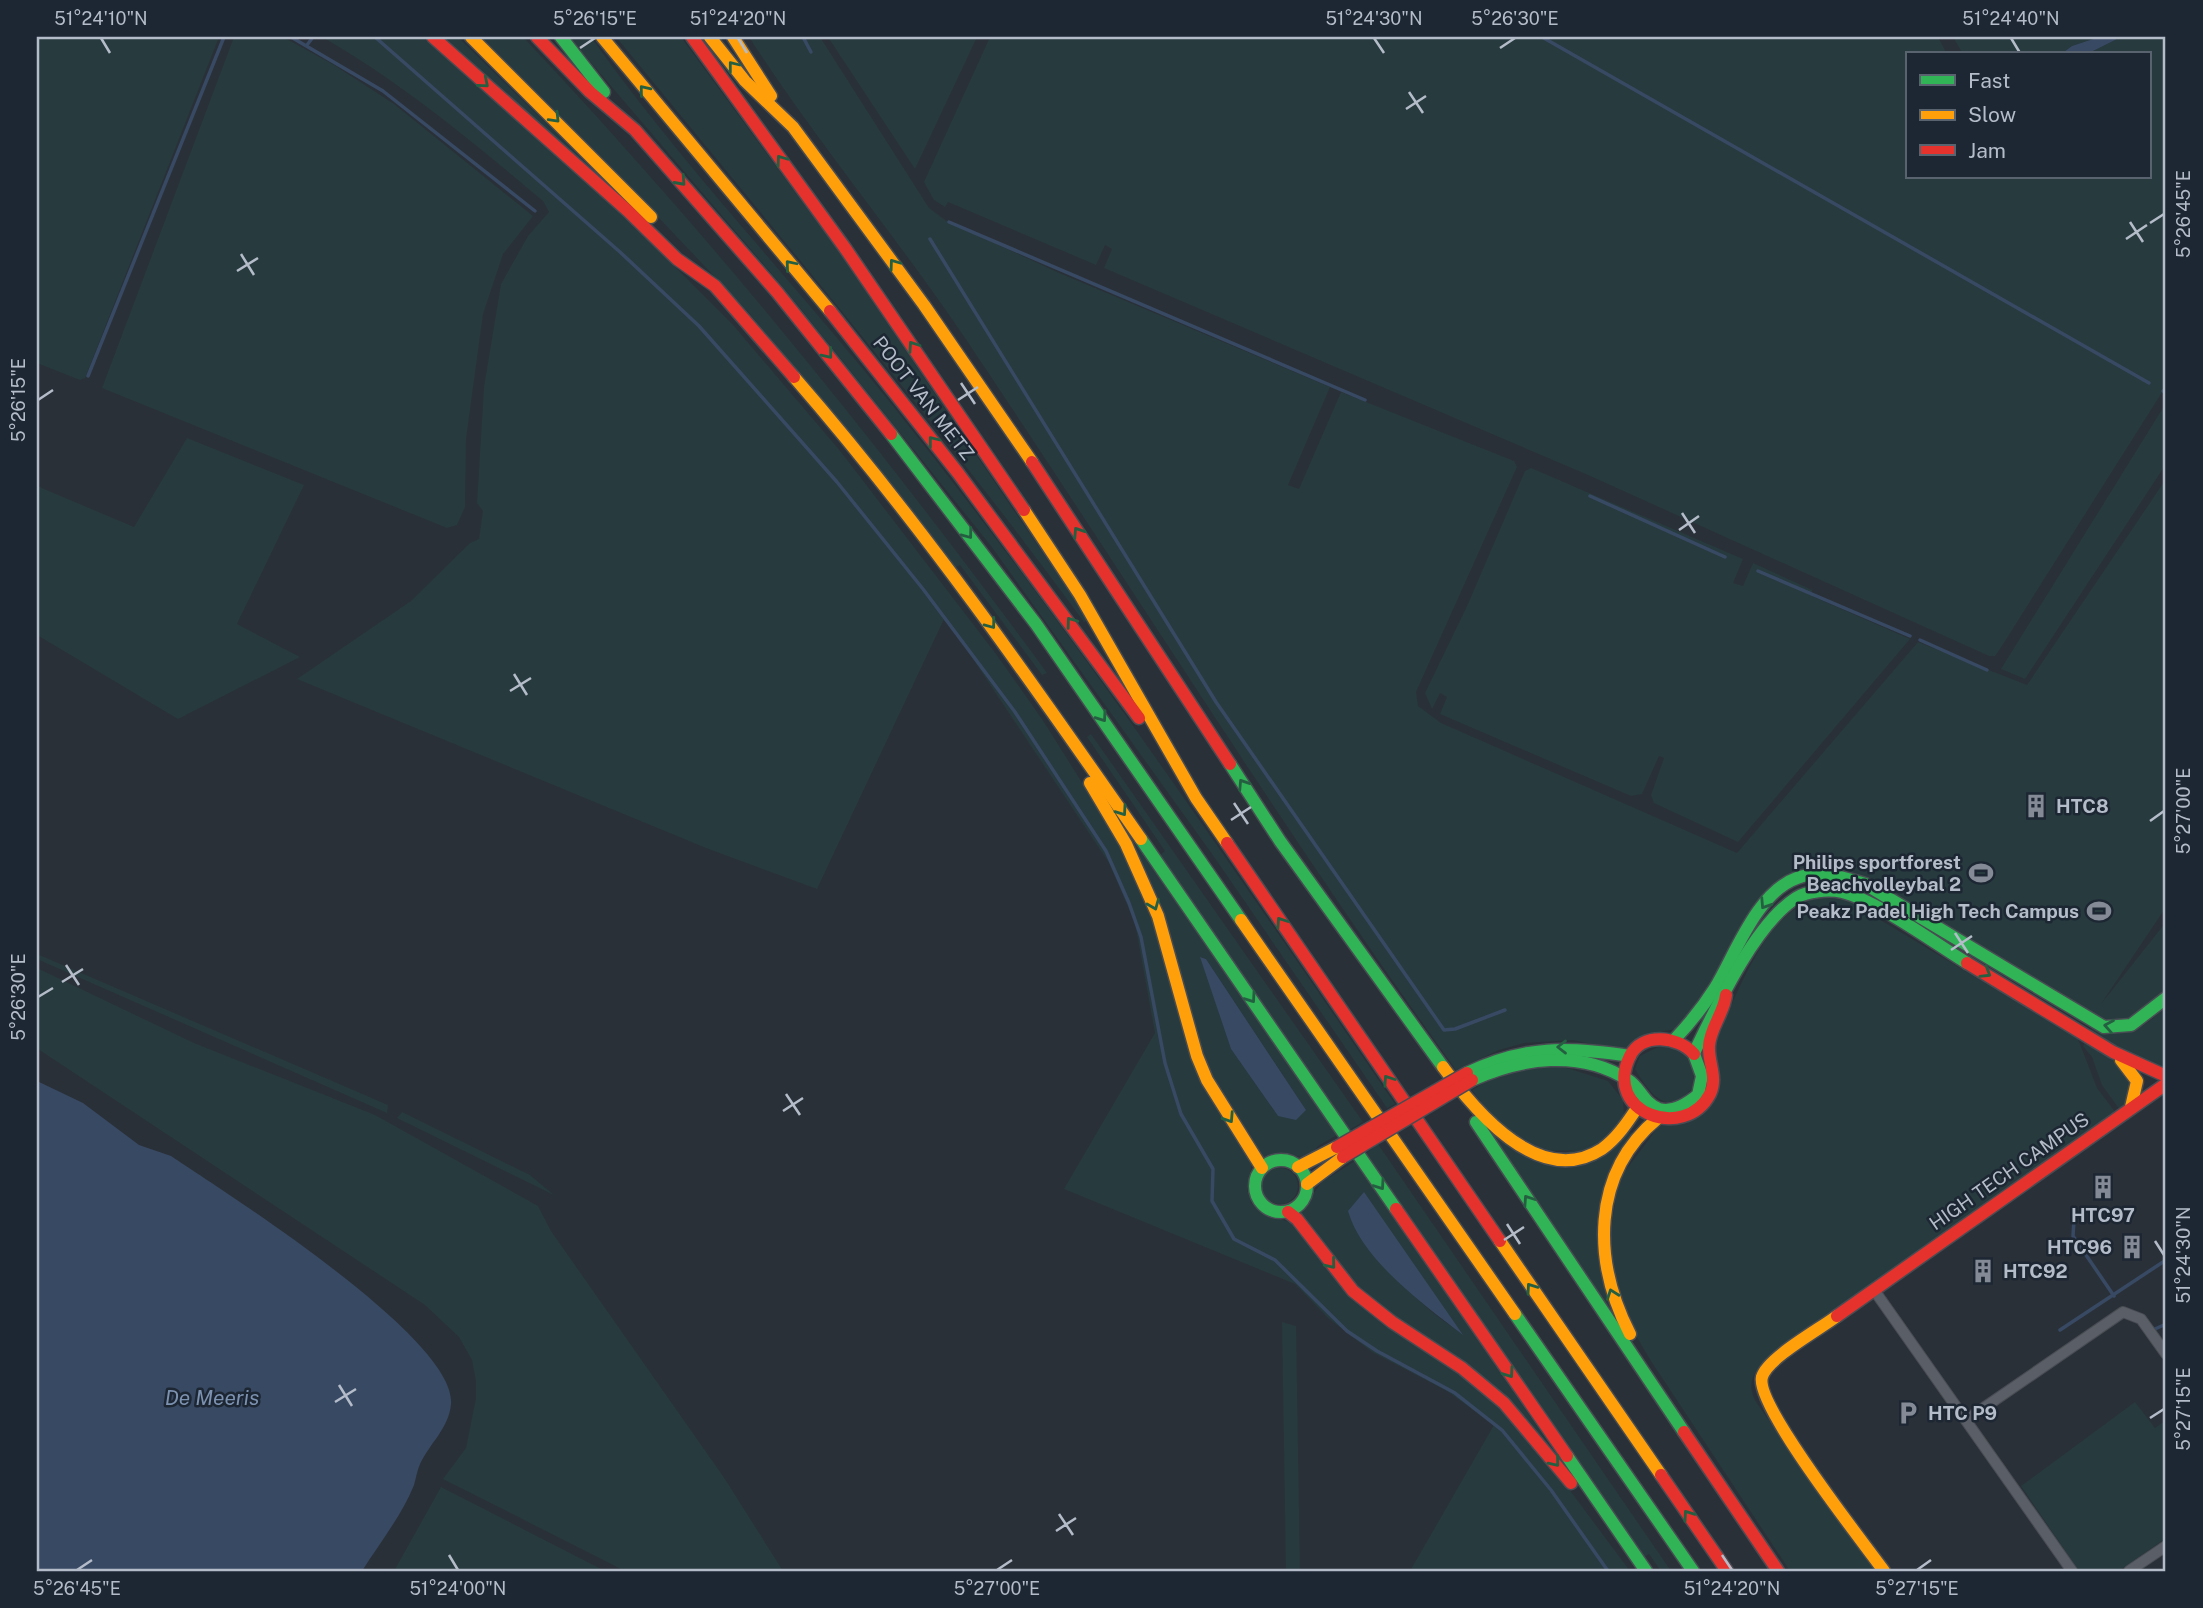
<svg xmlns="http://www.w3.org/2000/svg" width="2203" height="1608" font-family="'Public Sans',sans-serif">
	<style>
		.green { fill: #273a3e; fill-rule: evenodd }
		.water { fill: #384963 }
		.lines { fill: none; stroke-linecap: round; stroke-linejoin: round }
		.stream { stroke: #384963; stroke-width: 3.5 }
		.street-casing { stroke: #484c53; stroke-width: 12 }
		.fast-casing { stroke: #484c53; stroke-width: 15 }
		.slow-casing { stroke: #484c53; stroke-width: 15 }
		.jam-casing { stroke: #484c53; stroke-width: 15 }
		.street { stroke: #5a5e66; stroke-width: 10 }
		.fast { stroke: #30b455; stroke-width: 12 }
		.slow { stroke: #ff9f0a; stroke-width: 12 }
		.jam { stroke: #e5322d; stroke-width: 12 }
		.jam-bridge-casing { stroke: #484c53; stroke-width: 15; stroke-linecap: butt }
		.jam-bridge { stroke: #e5322d; stroke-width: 12 }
		.oneway { stroke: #255f41 }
		.ticks { fill: none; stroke: #b4bcc9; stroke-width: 2.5 }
		.labels { text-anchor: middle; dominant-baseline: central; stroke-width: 5; stroke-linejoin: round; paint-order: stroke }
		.street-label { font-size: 19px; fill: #b4bcc9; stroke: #1d2633 }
		.poi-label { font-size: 19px; font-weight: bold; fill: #b4bcc9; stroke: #1d2633; text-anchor: start }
		.water-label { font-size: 21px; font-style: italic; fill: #7c92b1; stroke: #1d2633 }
		.neatline { fill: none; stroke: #b4bcc9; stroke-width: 2.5 }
		.ticks-label { font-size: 18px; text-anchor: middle; fill: #b4bcc9 }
	</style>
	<rect width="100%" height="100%" fill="#2a3038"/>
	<g class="green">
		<path d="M 37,37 L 219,37 L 85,378 L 80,380 L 37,363 Z"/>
		<path d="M 234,37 L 283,37 L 334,65 L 394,104 L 533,216 L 503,254 L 483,314 L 466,439 L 465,507 L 457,525 L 447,528 L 102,388 Z"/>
		<path d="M 322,37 L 425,37 L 616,208 L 733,325 L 841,452 L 996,654 L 1042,719 L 1122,846 L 1153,918 L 1192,1057 L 1252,1163 L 1247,1189 L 1251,1203 L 1261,1213 L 1295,1224 L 1321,1260 L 1500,1407 L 1554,1469 L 1630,1571 L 1410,1571 L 1494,1425 L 1447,1391 L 1372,1352 L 1328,1318 L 1295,1284 L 1064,1189 L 1155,1033 L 1135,923 L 1109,863 L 945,617 L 817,889 L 706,848 L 297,679 L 411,601 L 470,543 L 479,539 L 483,511 L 477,503 L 484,387 L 501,284 L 528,236 L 549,212 L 543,201 C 473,142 401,82 322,37 Z"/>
		<path d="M 437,37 L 458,37 L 649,224 Z"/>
		<path d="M 481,37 L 523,37 C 711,236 884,450 1047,673 L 1042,675 L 960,565 L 956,567 L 749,313 L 605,161 Z"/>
		<path d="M 569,37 L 591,37 C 684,168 797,285 897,411 C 1074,633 1234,869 1395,1104 L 1387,1108 L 1212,854 L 991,546 L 783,287 Z"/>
		<path d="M 616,37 L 681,37 L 839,252 L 1088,620 L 1084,622 C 936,420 774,230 616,37 Z"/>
		<path d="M 749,37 L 820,37 L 929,208 L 945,220 L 1057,272 L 1330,387 L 1288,485 L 1299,489 L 1341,392 L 1514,461 L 1517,467 L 1416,692 L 1418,706 L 1441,723 L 1737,853 L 1918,642 L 2027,685 L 2166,479 L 2166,907 L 2101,1004 L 2166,922 L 2166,991 C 2143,1010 2139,1020 2107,1023 L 1864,879 C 1827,860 1800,864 1768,889 L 1681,1028 L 1649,1034 L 1630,1047 L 1616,1049 L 1573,1040 L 1524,1043 L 1499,1050 L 1456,1070 C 1284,832 1129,582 965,338 C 896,236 816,141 749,37 Z"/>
		<path d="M 828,37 L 977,37 L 915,169 Z"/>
		<path d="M 990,37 L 1938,37 L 1947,54 L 1907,54 L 1907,177 L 2149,177 L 2149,54 L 2087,54 L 2121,37 L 2166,37 L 2166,386 L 2000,649 L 1995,656 L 1989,656 L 1588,475 L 1104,268 L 1112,249 L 1105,245 L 1096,265 L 948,202 L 945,207 L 934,200 L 924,182 Z"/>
		<path d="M 1953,37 L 2099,37 L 2072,46 L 2061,54 L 1963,54 Z"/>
		<path d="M 2166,403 L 2166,464 L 2025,679 L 2001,669 Z"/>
		<path d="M 187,438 L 304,485 L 237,624 L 300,657 L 178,719 L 37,635 L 37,486 L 134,527 Z"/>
		<path d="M 1531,468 L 1743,559 L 1733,583 L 1743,586 L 1753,563 L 1812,590 L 1812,596 L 1910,639 L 1738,842 L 1654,803 L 1651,795 L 1664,758 L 1659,756 L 1642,794 L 1631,796 L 1440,714 L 1447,697 L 1440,693 L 1432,709 L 1425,693 L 1468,604 L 1525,471 Z"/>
		<path d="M 1091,734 L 1363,1122 L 1349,1130 L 1159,856 L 1165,851 L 1087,737 Z"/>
		<path d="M 1122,825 L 1337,1135 L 1318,1146 L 1309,1157 L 1278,1155 L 1263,1159 L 1211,1078 ZM 1201,957 L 1206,959 L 1306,1110 L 1278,1116 L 1231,1049 Z"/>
		<path d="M 1819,897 L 1844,898 L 2078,1039 L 2097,1088 L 2116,1113 L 1764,1361 C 1752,1374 1747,1386 1756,1402 L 1875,1571 L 1790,1571 L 1649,1358 L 1631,1327 L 1606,1261 L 1619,1179 L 1659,1126 C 1680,1126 1708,1117 1714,1094 C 1719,1076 1710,1056 1716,1037 C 1741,989 1763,914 1819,897 Z"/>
		<path d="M 37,954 L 388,1105 L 387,1113 L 37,959 Z"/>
		<path d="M 37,968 L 194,1043 L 375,1115 L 538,1206 L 551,1231 L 725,1479 L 783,1571 L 625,1571 L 443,1479 L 466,1448 L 476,1398 L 476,1381 L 472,1360 L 459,1337 L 425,1305 L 41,1051 L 37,1047 Z"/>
		<path d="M 2166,1006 L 2166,1071 L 2150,1066 L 2090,1031 L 2094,1026 C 2129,1037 2140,1032 2166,1006 Z"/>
		<path d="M 2085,1043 L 2125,1067 L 2133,1082 L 2127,1104 L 2120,1110 L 2102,1085 L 2092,1057 L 2083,1046 Z"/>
		<path d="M 1662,1045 L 1681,1050 L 1695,1067 L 1692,1088 C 1667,1120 1648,1091 1635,1069 L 1640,1056 Z"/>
		<path d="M 1526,1065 L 1567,1068 L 1608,1081 L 1623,1100 L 1624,1115 L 1619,1128 L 1589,1150 L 1541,1151 L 1496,1121 L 1472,1090 L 1506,1070 Z"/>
		<path d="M 1468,1108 L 1539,1161 L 1631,1132 L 1635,1135 L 1596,1225 L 1636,1354 Z"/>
		<path d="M 402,1112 L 530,1175 L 554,1195 L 397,1118 Z"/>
		<path d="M 1378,1144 L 1671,1571 L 1661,1571 L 1649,1554 L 1644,1557 L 1365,1154 Z"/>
		<path d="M 1355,1161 L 1571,1476 L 1532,1427 L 1356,1288 L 1299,1213 L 1322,1182 ZM 1350,1218 L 1461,1333 C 1414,1302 1380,1264 1350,1218 Z"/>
		<circle cx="1280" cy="1186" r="18"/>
		<path d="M 1282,1322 L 1296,1326 L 1300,1571 L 1286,1571 Z"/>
		<path d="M 2135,1402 L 2155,1428 L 2166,1420 L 2166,1538 L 2119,1571 L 2079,1571 L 2021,1486 Z"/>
		<path d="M 441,1487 L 605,1571 L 394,1571 Z"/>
	</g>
	<g class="water">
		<path d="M 2099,37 L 2121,37 L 2087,54 L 2061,54 L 2072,46 Z"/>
		<path d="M 1200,957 L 1206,959 L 1306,1110 L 1296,1120 L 1278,1116 L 1231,1049 Z"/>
		<path d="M 37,1081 L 83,1103 L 139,1145 L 171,1156 C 226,1193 457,1339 451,1404 C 449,1428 430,1443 420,1464 C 417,1471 416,1478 414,1485 C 402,1515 379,1544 362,1571 L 37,1571 Z"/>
		<path d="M 1364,1192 L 1463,1335 C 1424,1305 1362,1260 1348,1211 Z"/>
	</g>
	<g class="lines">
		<g class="stream">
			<path d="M 291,37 L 383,91 L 535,211"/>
			<path d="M 375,37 L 620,252 L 699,326 L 837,482 L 923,589 L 1015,712 L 1106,851 L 1129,903 L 1141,937 L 1165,1063 L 1181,1114 L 1213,1169 L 1212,1201 L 1234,1239 L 1275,1260 L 1347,1331 L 1377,1351 L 1455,1393 L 1502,1430 L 1551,1490 L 1608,1571"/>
			<path d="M 803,37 L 811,52"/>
			<path d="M 1542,37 L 2149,383"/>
			<path d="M 307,45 L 313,37"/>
			<path d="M 949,222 L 1365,400"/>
			<path d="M 930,239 L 1216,702 L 1444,1030 L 1455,1029 L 1505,1010"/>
			<path d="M 88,376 L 224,37"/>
			<path d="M 2163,391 L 2166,388"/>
			<path d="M 1590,496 L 1725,557"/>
			<path d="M 1758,571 L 1910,636"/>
			<path d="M 1920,640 L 1987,670"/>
			<path d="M 2074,1220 L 2073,1236 L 2114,1296"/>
			<path d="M 2155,1329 L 2166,1324"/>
			<path d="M 2060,1330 L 2166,1260"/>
		</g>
		<g class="street-casing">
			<g id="street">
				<path d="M 1874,1290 L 2072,1571"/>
				<path d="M 1966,1420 L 2123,1312 L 2141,1319 L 2166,1354"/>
				<path d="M 2129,1571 L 2166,1546"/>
			</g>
		</g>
		<g class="fast-casing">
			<g id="fast">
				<path d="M 561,37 L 604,92"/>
				<path d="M 891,434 L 1036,624 L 1241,920"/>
				<path d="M 1230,764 L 1280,841 L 1443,1067"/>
				<path d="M 1141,839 L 1396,1209"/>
				<path d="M 1675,1039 C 1690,1023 1703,1007 1715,988 C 1735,955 1757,892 1797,878 C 1821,869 1842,877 1865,884 L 2104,1027 L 2131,1025 L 2166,998"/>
				<path d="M 1694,1053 C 1716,1008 1754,925 1796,898 C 1807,891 1829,889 1842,892 C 1876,900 1936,944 1967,963"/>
				<path d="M 1467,1073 C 1525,1045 1568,1047 1630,1056"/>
				<path d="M 1472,1080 C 1521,1058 1580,1049 1628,1080 C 1640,1087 1644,1104 1659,1109 C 1673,1113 1687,1104 1698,1095 L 1702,1076 L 1694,1054"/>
				<path d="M 1476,1122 L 1684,1432"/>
				<circle cx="1281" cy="1186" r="26"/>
				<path d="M 1515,1314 L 1693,1571"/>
				<path d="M 1567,1456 L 1646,1571"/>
			</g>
		</g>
		<g class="slow-casing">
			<g id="slow">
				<path d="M 471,37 L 651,217"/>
				<path d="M 602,37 L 830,311"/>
				<path d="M 710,37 L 745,81 L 793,127 L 924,305 L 1032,462"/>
				<path d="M 733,37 L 771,96"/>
				<path d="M 794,377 C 921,523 1031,681 1141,839"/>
				<path d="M 1024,510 L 1080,595 L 1196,798 L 1227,843"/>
				<path d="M 1090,783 L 1126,844 L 1158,916 L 1197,1056 L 1207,1080 L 1262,1168"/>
				<path d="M 1241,920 L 1515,1314"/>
				<path d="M 2121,1060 L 2137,1081 L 2131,1107"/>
				<path d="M 1443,1067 C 1475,1111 1540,1189 1602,1149 C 1617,1138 1627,1123 1637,1108"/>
				<path d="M 1298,1167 L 1337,1147"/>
				<path d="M 1307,1184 L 1343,1157"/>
				<path d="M 1500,1241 L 1661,1475"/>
				<path d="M 1837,1316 C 1820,1329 1767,1358 1762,1377 C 1754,1404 1863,1542 1884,1571"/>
				<path d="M 1630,1334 C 1593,1262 1590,1174 1658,1118"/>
			</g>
		</g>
		<g class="jam-casing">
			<g id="jam">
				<path d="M 433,37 L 628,211 L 677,259 L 715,286 L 794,377"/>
				<path d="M 537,37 L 590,92 L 635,130 L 777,292 L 891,434"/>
				<path d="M 692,37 L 845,248 L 1024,510"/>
				<path d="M 830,311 L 958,473 L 1139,718"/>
				<path d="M 1032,462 L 1230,764"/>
				<path d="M 1227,843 L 1500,1241"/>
				<path d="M 1967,963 L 2113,1052 L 2166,1076"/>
				<path d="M 1694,1054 C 1678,1036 1642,1032 1630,1056 C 1602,1113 1685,1142 1710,1094 C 1718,1077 1708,1063 1709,1046 C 1710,1028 1724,1013 1726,995"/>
				<path d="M 1396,1209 L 1567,1456"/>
				<path d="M 1288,1212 L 1297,1219 L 1353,1291 L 1392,1322 L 1462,1368 L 1504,1403 L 1571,1483"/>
				<path d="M 1837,1316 L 2166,1084"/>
				<path d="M 1684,1432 L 1778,1571"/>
				<path d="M 1661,1475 L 1727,1571"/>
			</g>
		</g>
		<use href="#street" class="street"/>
		<use href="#fast" class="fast"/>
		<use href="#slow" class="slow"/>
		<use href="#jam" class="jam"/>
		<g class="jam-bridge-casing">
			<g id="jam-bridge">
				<path d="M 1337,1147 L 1467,1073"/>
				<path d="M 1343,1157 L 1472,1080"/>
			</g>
		</g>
		<use href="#jam-bridge" class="jam-bridge"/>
	</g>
	<defs><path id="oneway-chevron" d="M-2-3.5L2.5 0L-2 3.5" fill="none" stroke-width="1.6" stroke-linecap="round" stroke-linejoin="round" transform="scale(1.75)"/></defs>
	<g class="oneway">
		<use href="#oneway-chevron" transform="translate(733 66) rotate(-128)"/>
		<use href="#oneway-chevron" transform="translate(484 83) rotate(40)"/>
		<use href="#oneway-chevron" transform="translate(644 90) rotate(-129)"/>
		<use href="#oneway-chevron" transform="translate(555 118) rotate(46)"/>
		<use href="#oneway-chevron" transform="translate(781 160) rotate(-126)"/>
		<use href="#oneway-chevron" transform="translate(681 181) rotate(48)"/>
		<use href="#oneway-chevron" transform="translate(894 264) rotate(-126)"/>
		<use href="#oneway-chevron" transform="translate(790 265) rotate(-130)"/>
		<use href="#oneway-chevron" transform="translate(913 346) rotate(-124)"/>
		<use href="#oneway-chevron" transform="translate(828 354) rotate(51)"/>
		<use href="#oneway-chevron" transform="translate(933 441) rotate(-128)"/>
		<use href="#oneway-chevron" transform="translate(1078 532) rotate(-123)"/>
		<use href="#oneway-chevron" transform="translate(968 534) rotate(53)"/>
		<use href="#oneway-chevron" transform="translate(1071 622) rotate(-126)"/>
		<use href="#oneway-chevron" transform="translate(991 624) rotate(53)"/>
		<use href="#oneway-chevron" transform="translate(1102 717) rotate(55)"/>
		<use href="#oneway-chevron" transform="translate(1243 784) rotate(-123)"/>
		<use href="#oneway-chevron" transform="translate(1122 811) rotate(55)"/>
		<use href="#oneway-chevron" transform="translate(1765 904) rotate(123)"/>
		<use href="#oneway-chevron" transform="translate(1154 905) rotate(68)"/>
		<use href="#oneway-chevron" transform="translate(1281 922) rotate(-124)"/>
		<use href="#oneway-chevron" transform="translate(1986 973) rotate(31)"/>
		<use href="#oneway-chevron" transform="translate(1251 998) rotate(55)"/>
		<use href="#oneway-chevron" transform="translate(2109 1026) rotate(-170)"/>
		<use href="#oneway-chevron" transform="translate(1562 1047) rotate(180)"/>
		<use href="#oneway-chevron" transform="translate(1388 1080) rotate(-124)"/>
		<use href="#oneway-chevron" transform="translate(1229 1118) rotate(57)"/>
		<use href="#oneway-chevron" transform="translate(1380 1185) rotate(55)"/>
		<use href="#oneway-chevron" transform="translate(1528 1200) rotate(-124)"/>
		<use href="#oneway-chevron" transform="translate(1331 1264) rotate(51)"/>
		<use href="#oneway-chevron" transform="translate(1531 1288) rotate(-125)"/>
		<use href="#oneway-chevron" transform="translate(1612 1294) rotate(-110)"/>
		<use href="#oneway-chevron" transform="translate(1509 1373) rotate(55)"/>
		<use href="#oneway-chevron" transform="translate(1555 1462) rotate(51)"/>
		<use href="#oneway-chevron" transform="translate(1688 1515) rotate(-125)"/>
	</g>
	<path class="ticks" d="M 101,38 L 110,53M 738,38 L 747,53M 1374,38 L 1384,53M 2011,38 L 2020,53M 580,48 L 595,38M 1500,48 L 1515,38M 1409,92 L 1423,113M 1406,109 L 1426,96M 2130,222 L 2143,242M 2150,223 L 2164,214M 2126,239 L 2147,225M 241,254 L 254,275M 237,271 L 258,258M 961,383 L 975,404M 38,400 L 53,390M 958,400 L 978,387M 1682,513 L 1695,533M 1679,530 L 1699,516M 514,674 L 527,695M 510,691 L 531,678M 1234,803 L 1248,824M 1231,820 L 1251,807M 2150,821 L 2164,811M 1955,933 L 1968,953M 1951,950 L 1972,936M 66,965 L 79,985M 62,982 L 83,969M 38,997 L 53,988M 786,1094 L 800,1115M 783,1111 L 803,1098M 1507,1224 L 1520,1244M 1504,1240 L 1524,1227M 2155,1241 L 2164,1255M 339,1385 L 352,1406M 335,1402 L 356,1389M 2150,1418 L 2164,1409M 1059,1514 L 1073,1535M 1056,1531 L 1076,1518M 449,1555 L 458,1570M 1722,1555 L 1732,1570M 77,1570 L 92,1560M 997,1570 L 1012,1560M 1917,1570 L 1931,1560"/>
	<defs>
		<g id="building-bare" transform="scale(1.89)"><path d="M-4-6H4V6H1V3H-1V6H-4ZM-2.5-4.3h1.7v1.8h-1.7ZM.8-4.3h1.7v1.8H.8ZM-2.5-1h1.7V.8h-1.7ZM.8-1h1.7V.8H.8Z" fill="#848b96" stroke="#1d2633" stroke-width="2.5" paint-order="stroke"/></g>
		<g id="stadium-bare" transform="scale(1.89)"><path d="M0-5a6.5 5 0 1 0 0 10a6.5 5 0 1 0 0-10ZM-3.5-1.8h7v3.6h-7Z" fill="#848b96" stroke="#1d2633" stroke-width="2.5" paint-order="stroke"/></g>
		<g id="parking-bare" transform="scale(1.89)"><path d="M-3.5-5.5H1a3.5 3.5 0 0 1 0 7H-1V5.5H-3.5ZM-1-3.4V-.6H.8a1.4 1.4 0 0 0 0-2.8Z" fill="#848b96" stroke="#1d2633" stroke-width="2.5" paint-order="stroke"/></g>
	</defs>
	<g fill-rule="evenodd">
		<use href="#building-bare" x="2036" y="806"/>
		<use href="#stadium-bare" x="1981" y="873"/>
		<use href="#stadium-bare" x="2099" y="911"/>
		<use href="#building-bare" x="2103" y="1187"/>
		<use href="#building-bare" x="2132" y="1247"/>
		<use href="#building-bare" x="1983" y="1271"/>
		<use href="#parking-bare" x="1908" y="1413"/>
	</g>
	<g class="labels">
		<g class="street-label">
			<text transform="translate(924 398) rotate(52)">POOT VAN METZ</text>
			<text transform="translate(2009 1171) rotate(-35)">HIGH TECH CAMPUS</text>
		</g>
		<g class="poi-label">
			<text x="2056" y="806">HTC8</text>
			<text x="1961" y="862" text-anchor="end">Philips sportforest<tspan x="1961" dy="22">Beachvolleybal 2</tspan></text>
			<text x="2079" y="911" text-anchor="end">Peakz Padel High Tech Campus</text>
			<text x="2103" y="1215" text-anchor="middle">HTC97</text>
			<text x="2112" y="1247" text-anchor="end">HTC96</text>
			<text x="2003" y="1271">HTC92</text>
			<text x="1928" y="1413">HTC P9</text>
		</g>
		<g class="water-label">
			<text x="212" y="1397">De Meeris</text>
		</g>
	</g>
	<rect width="2203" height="1608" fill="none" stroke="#1d2633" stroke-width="77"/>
	<rect x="1906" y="52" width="245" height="126" fill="#1d2633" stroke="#59626f" stroke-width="2"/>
	<rect x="1920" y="75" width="35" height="10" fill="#30b455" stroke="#59626f" stroke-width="2"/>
	<text x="1968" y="88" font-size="21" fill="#b4bcc9">Fast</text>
	<rect x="1920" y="110" width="35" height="10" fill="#ff9f0a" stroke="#59626f" stroke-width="2"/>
	<text x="1968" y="122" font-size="21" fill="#b4bcc9">Slow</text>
	<rect x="1920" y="145" width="35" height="10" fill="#e5322d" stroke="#59626f" stroke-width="2"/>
	<text x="1968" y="158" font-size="21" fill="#b4bcc9">Jam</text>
	<rect x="38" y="38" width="2126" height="1532" class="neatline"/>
	<g class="ticks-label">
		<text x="101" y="25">51°24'10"N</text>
		<text x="595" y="25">5°26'15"E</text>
		<text x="738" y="25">51°24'20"N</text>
		<text x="1374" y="25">51°24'30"N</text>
		<text x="1515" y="25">5°26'30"E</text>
		<text x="2011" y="25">51°24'40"N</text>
		<text transform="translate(2184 214) rotate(-90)" y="6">5°26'45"E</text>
		<text transform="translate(19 400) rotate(-90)" y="6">5°26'15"E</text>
		<text transform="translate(2184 811) rotate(-90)" y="6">5°27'00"E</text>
		<text transform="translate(19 997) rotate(-90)" y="6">5°26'30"E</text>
		<text transform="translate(2184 1255) rotate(-90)" y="6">51°24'30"N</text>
		<text transform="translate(2184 1409) rotate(-90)" y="6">5°27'15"E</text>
		<text x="77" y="1595">5°26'45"E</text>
		<text x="458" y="1595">51°24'00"N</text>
		<text x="997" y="1595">5°27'00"E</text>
		<text x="1732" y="1595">51°24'20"N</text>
		<text x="1917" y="1595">5°27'15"E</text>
	</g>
</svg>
